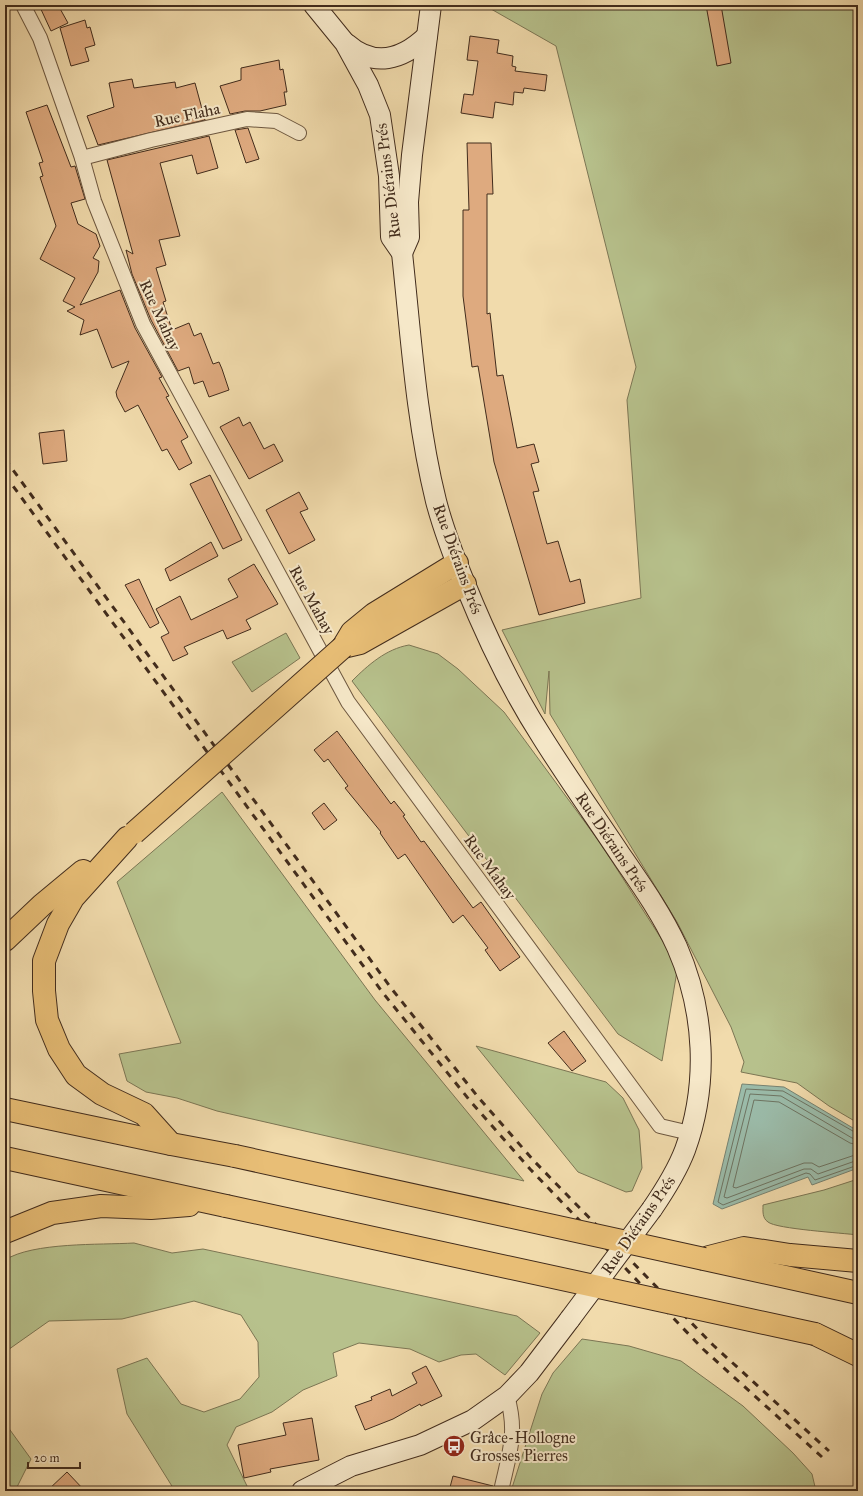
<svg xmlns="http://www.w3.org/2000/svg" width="863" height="1496" font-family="'IM FELL Great Primer',serif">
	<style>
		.green { fill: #b7c18c; stroke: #7c7654 }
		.water { fill: #9bbba9; stroke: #778271 }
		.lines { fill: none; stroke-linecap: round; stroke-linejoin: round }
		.shore { stroke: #6e7462; stroke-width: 1 }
		.building { fill: #deaa7f; stroke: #422c1c }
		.minor-casing { stroke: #6e5840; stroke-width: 16 }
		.secondary-casing { stroke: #422c1c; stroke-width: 22 }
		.motorway-casing { stroke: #422c1c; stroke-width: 24 }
		.minor { stroke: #f6e8c9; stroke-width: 14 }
		.secondary { stroke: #f6e8c9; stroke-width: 20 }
		.motorway { stroke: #e8be76; stroke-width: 22 }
		.rail { stroke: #422c1c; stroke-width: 3; stroke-dasharray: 7 7; stroke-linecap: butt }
		.secondary-bridge-casing { stroke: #422c1c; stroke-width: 22; stroke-linecap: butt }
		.motorway-bridge-casing { stroke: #422c1c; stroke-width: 24; stroke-linecap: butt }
		.secondary-bridge { stroke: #f6e8c9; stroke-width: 20 }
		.motorway-bridge { stroke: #e8be76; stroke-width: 22 }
		.labels { text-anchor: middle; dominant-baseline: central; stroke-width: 4; stroke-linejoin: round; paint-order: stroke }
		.street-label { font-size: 16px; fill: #422c1c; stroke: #f6e8c9 }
		.poi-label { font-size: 16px; fill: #422c1c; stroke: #f6e8c9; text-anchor: start }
	</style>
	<rect width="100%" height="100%" fill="#f1dbac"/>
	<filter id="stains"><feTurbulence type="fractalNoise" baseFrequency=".005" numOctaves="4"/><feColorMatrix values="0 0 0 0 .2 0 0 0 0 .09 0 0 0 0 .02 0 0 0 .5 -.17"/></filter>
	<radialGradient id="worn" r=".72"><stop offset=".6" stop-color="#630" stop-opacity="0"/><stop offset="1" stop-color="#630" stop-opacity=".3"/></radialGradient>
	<g class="green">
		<path d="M 484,5 L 858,5 L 858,1123 L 829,1106 L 797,1083 L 741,1072 L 744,1062 L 731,1027 L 677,922 L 550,714 L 549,671 L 545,714 L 502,630 L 641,598 L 627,400 L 636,367 L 556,46 Z"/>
		<path d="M 286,633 L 300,658 L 252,692 L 232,662 Z"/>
		<path d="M 409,645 L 438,654 L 458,669 L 504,712 L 601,844 L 678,965 L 662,1061 L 618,1034 L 352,681 C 368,665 386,649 409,645 Z"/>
		<path d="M 222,792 L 375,1000 L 524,1181 L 217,1111 L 177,1098 L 146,1092 L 127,1081 L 119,1054 L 181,1043 L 117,882 Z"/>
		<path d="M 476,1046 L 606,1082 L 623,1098 L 639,1130 L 642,1168 L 632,1191 L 626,1192 L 578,1172 Z"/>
		<path d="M 858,1179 L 858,1235 C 843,1233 776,1229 768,1222 C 762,1218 763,1211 763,1205 L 824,1190 Z"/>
		<path d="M 134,1243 L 172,1253 L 203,1249 L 517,1316 L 540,1333 L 505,1375 L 476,1354 L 461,1355 L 439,1362 L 410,1349 L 359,1343 L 333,1353 L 337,1376 L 303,1390 L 272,1412 L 236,1427 L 227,1445 L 248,1488 L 246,1491 L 175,1491 L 127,1414 L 117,1369 L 147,1358 L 181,1404 L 204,1412 L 240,1399 L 259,1377 L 258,1342 L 241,1315 L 194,1301 L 122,1319 L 49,1321 L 5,1352 L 5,1260 C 33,1242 100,1245 134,1243 Z"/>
		<path d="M 582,1339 L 629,1346 L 681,1361 L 743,1406 L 793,1453 L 812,1474 L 816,1491 L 644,1491 L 642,1487 L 638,1491 L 511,1491 L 542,1394 L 553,1373 Z"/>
		<path d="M 5,1423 L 31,1459 L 15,1491 L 5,1491 Z"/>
	</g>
	<path class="water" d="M 742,1084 L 784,1087 L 858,1131 L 858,1168 L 812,1185 L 808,1177 L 722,1209 L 713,1204 Z"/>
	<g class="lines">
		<g class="shore">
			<path d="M 858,1134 L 783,1091 L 746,1089 L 718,1202 L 723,1205 L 806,1173 L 810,1174 L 815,1180 L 858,1165"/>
			<path d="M 858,1139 L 852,1138 L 781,1096 L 750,1094 L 724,1197 L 727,1198 L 804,1169 L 811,1169 L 818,1174 L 858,1160"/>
			<path d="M 858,1145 L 850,1143 L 779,1102 L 754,1100 L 733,1187 L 736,1188 L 804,1163 L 812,1163 L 819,1167 L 858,1154"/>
		</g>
	</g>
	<g class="building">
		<path d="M 39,5 L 58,5 L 68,23 L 51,31 Z"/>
		<path d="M 706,5 L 721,5 L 731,63 L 717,66 Z"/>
		<path d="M 85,20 L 87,28 L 90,27 L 95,45 L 85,48 L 89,61 L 71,66 L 60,28 Z"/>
		<path d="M 470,36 L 499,40 L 497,53 L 513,56 L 512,66 L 516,67 L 515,71 L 547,75 L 545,91 L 524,88 L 523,93 L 514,92 L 513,105 L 495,102 L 493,118 L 461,113 L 464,94 L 473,95 L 478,61 L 467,60 Z"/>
		<path d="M 279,60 L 280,70 L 283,69 L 287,92 L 284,92 L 286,105 L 260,111 L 245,111 L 230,114 L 220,86 L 241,80 L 241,68 Z"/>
		<path d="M 132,79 L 134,88 L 175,82 L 176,88 L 195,83 L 205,120 L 98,145 L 87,116 L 114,107 L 109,83 Z"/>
		<path d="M 47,105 L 71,167 L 75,166 L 85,199 L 71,203 L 78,224 L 96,234 L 100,246 L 93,258 L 99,261 L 98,272 L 80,305 L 120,290 L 135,328 L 162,377 L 159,378 L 169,396 L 166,397 L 188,437 L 181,441 L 192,463 L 179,470 L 167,449 L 162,451 L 138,405 L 125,412 L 117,397 L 116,392 L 129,361 L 112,368 L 97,329 L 80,335 L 84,320 L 67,311 L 75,307 L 63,301 L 75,278 L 40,259 L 56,226 L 40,177 L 43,176 L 39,163 L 43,162 L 26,112 Z"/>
		<path d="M 248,128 L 259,159 L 246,163 L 235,130 Z"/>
		<path d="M 209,136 L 218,168 L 197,174 L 192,155 L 160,163 L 180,236 L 159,240 L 166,265 L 156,268 L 166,301 L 163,302 L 172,330 L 189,323 L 194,336 L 201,333 L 213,364 L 219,362 L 222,369 L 229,390 L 209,397 L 203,381 L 194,384 L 189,367 L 178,371 L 151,320 L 132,274 L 126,250 L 133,254 L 107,160 Z"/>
		<path d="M 467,143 L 491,143 L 493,194 L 487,194 L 487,314 L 490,313 L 497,376 L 503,375 L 517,448 L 534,444 L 539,462 L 531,464 L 539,491 L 533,492 L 547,544 L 558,541 L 570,582 L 580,579 L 585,603 L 539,615 L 494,462 L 478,366 L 472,367 L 463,296 L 463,210 L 469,210 Z"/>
		<path d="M 239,417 L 243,426 L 250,422 L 264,449 L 274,444 L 283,461 L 249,479 L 220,427 Z"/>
		<path d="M 64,430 L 67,461 L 43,464 L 39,433 Z"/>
		<path d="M 210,475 L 242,540 L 223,549 L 190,484 Z"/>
		<path d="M 299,492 L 308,509 L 300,512 L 315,540 L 289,554 L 266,510 Z"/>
		<path d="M 211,542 L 218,556 L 170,581 L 165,569 Z"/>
		<path d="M 254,564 L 278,604 L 246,620 L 251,629 L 227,639 L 223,630 L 184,647 L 188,654 L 173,661 L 161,637 L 169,633 L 156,609 L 180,596 L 191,620 L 238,597 L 228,579 Z"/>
		<path d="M 139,579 L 159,623 L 150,628 L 125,585 Z"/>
		<path d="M 337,731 L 391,804 L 394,801 L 405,815 L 403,816 L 421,842 L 424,841 L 473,908 L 481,902 L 520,957 L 500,971 L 485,950 L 488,948 L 463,915 L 453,923 L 405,854 L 398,859 L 380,833 L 381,832 L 345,788 L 348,786 L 328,759 L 324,762 L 314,750 Z"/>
		<path d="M 324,803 L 337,820 L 324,830 L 312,813 Z"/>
		<path d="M 564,1031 L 586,1061 L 572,1071 L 548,1043 Z"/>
		<path d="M 426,1366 L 442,1396 L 421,1406 L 420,1404 L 393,1419 L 365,1430 L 355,1406 L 372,1400 L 371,1397 L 390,1389 L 392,1396 L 417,1383 L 412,1373 Z"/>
		<path d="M 312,1418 L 319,1460 L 270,1469 L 271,1472 L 244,1478 L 238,1445 L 286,1435 L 283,1423 Z"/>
		<path d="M 67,1472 L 85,1491 L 47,1491 Z"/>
		<path d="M 453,1476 L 493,1486 L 493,1491 L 449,1491 Z"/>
	</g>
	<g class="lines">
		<g class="minor-casing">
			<g id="minor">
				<path d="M 23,5 L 40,38 L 82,158 L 94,201 L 143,324 L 348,702 L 660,1126 L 690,1133"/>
				<path d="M 82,158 L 151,140 L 247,119 L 276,121 L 299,133"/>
				<path d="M 501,1491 C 509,1454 518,1433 507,1396"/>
			</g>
		</g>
		<g class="secondary-casing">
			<g id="secondary">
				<path d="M 314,5 L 345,43 L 368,85 L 380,115 L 389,176 L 391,237 L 402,253 C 411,336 416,420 436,501 C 443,528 454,557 465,584 C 486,636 511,689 542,737 C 567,777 594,815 620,854 C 640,883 662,914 677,947 C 705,1011 709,1084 685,1150 C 677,1171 665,1190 652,1209"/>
				<path d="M 347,44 C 374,68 402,60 427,36"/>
				<path d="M 402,253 L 409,237 L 408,202 L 412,155 L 431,5"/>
				<path d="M 302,1491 L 351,1466 L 420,1445 L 473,1420 L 507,1396 L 529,1373 L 570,1319"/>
			</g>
		</g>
		<g class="motorway-casing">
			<g id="motorway">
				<path d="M 343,647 L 352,632 L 374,614 L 457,563"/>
				<path d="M 343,647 L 360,643 L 465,584"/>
				<path d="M 127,838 L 73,898 L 58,924 L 44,961 L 44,991 L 47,1020 L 59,1049 L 76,1075 L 102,1094 L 144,1114 L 171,1144"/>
				<path d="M 5,940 L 42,905 L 83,871"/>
				<path d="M 5,1109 L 171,1144 L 235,1156"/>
				<path d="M 5,1158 L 226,1206"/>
				<path d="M 5,1232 L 52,1213 L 101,1206 L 151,1208 L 189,1205"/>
				<path d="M 709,1257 L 744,1248 L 790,1255 L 858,1261"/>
				<path d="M 704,1259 L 858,1293"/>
				<path d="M 815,1334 L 858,1355"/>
			</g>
		</g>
		<use href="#minor" class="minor"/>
		<use href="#secondary" class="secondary"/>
		<use href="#motorway" class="motorway"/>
		<g class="rail">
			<path d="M 5,459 L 391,988 L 478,1097 L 535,1162 L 713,1345 L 829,1451"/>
			<path d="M 5,475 L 383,993 L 471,1102 L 530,1169 L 703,1349 L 822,1457"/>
		</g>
		<g class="secondary-bridge-casing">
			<path id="secondary-bridge" d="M 570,1319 L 652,1209"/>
		</g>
		<g class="motorway-bridge-casing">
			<g id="motorway-bridge">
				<path d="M 134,833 L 343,647"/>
				<path d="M 235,1156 L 704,1259"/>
				<path d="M 226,1206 L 815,1334"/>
			</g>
		</g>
		<use href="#secondary-bridge" class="secondary-bridge"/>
		<use href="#motorway-bridge" class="motorway-bridge"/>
	</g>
	<defs>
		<g id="bus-disc" transform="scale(1.15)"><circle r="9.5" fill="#8f2418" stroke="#f6e8c9"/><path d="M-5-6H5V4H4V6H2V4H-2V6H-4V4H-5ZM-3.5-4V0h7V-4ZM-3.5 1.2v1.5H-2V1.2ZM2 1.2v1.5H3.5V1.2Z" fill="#fff"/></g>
	</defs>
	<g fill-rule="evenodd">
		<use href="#bus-disc" x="454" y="1446"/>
	</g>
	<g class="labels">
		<g class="street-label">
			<text transform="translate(187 115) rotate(-12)">Rue Flaha</text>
			<text transform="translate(388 181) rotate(-97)">Rue Diérains Prés</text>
			<text transform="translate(160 315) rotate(65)">Rue Mahay</text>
			<text transform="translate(458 559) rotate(70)">Rue Diérains Prés</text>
			<text transform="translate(312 600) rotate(61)">Rue Mahay</text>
			<text transform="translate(612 842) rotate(56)">Rue Diérains Prés</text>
			<text transform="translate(490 867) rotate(54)">Rue Mahay</text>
			<text transform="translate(638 1225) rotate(-55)">Rue Diérains Prés</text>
		</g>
		<g class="poi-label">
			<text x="470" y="1437">Grâce-Hollogne<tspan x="470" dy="18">Grosses Pierres</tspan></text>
		</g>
	</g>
	<rect width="863" height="1496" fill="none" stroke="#f1dbac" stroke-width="20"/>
	<rect x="6" y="6" width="851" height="1484" fill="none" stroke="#422c1c" stroke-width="2"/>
	<rect x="10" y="10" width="843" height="1476" fill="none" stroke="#422c1c"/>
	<path d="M28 1462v6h52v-6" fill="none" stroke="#422c1c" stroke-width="2"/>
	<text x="34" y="1462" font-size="12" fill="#422c1c" stroke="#f6e8c9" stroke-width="3" paint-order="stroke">20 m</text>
	<rect width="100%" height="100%" filter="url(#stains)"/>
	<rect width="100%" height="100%" fill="url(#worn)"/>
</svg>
